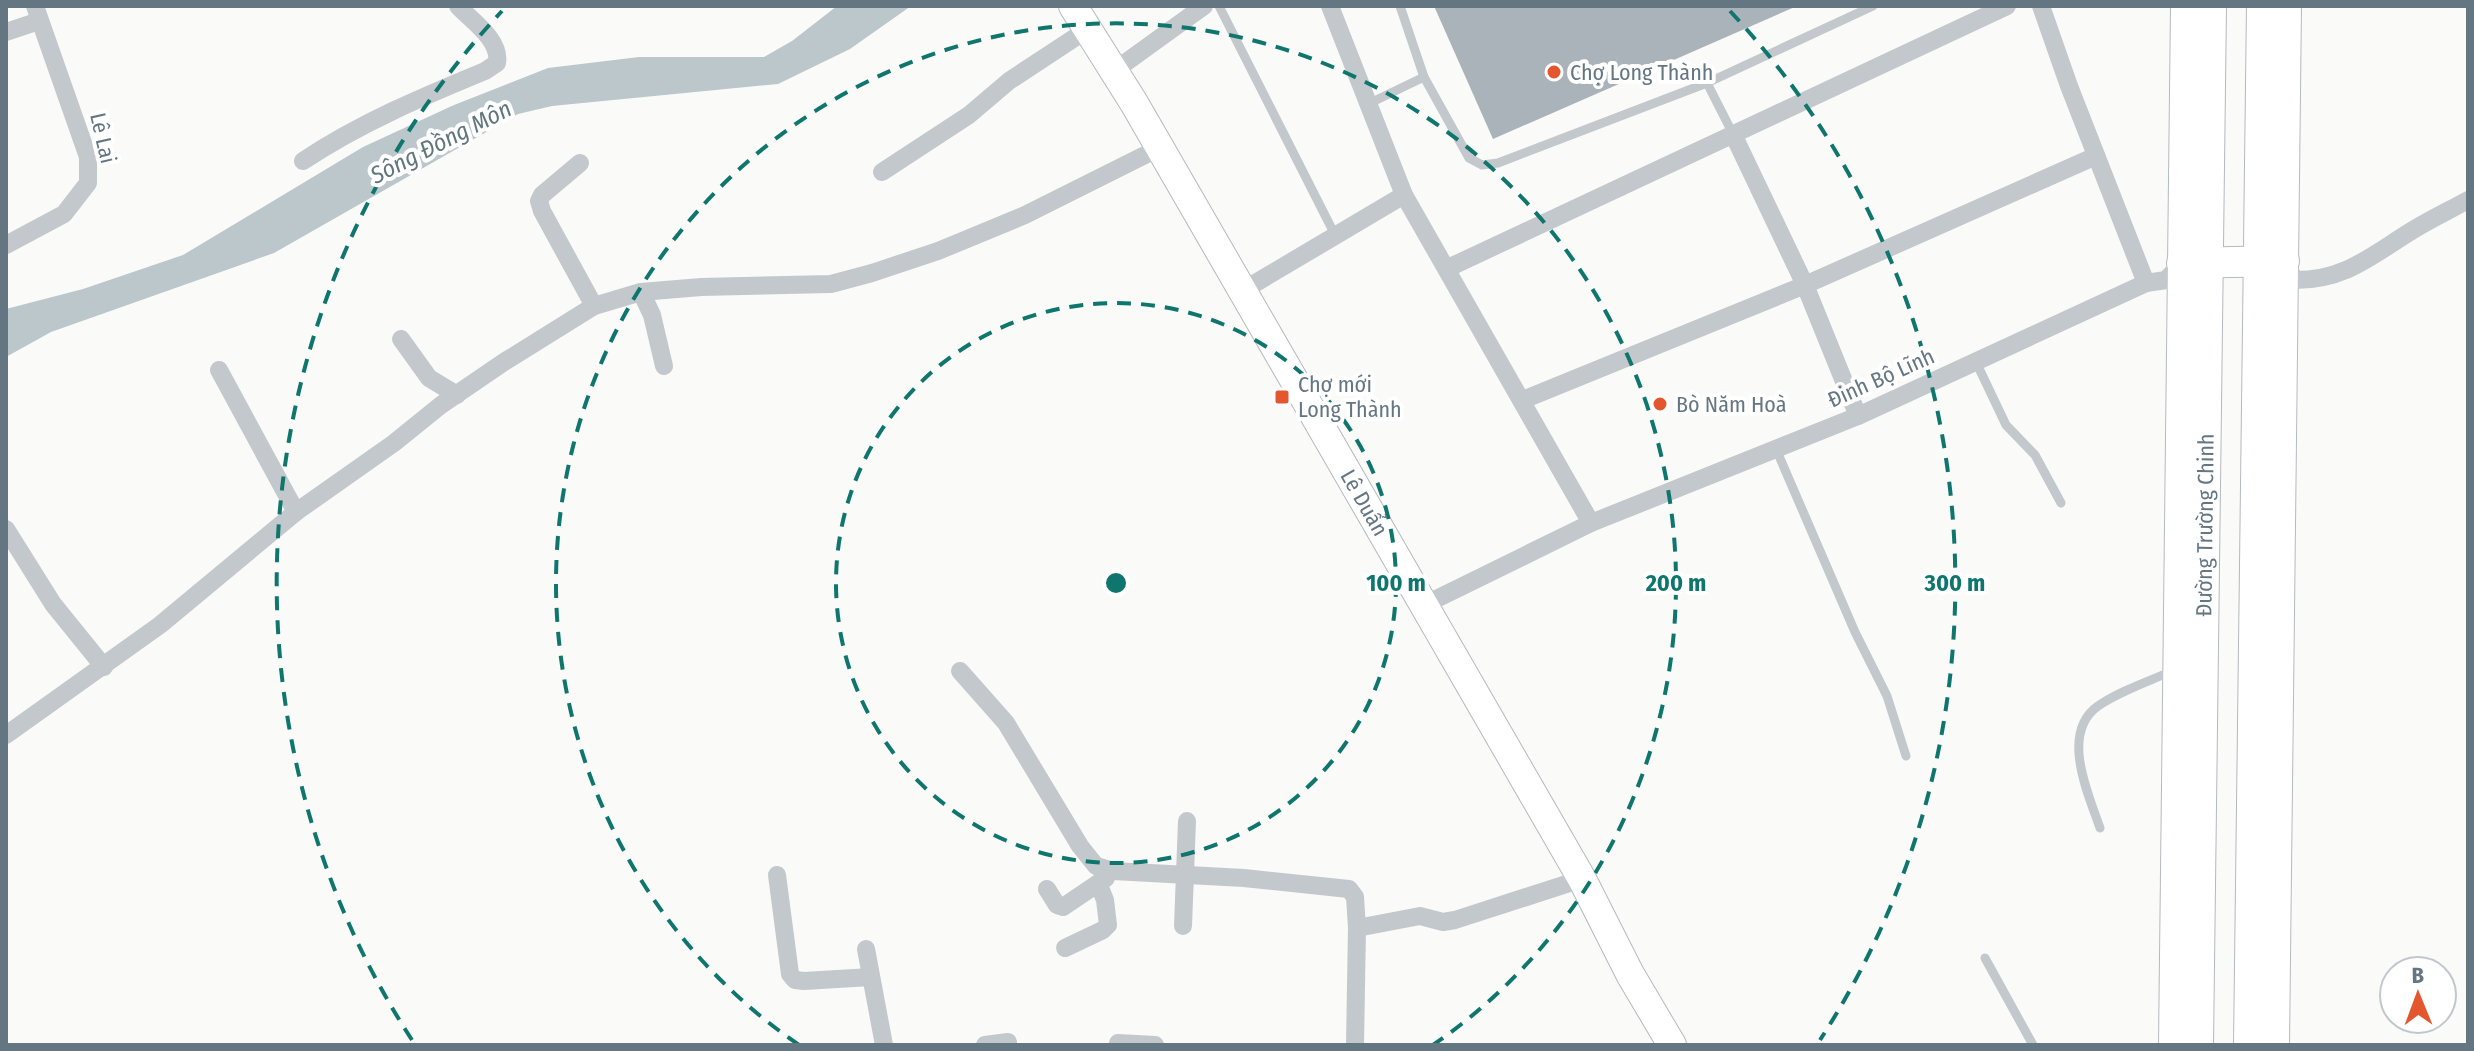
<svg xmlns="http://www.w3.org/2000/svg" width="2474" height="1051" font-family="'Fira Sans Condensed',sans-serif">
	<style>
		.water { fill: #bbc7cb }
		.building { fill: #aab3b9 }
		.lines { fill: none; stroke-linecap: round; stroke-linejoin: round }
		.primary-casing { stroke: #b5babe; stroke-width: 30 }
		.trunk-casing { stroke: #b4b9bd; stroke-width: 32 }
		.service { stroke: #c3c8cc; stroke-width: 9 }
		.minor { stroke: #c3c8cc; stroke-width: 18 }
		.primary { stroke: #fff; stroke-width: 28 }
		.trunk { stroke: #fff; stroke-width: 30 }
		.ring { fill: none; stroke: #0f766e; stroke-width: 4; stroke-dasharray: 14 10 }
		.poi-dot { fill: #e4572e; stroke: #fff; stroke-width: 3 }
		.labels { text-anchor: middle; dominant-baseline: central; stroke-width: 8; stroke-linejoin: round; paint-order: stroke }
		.poi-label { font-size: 22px; fill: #657683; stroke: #fff; text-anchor: start }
		.street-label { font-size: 22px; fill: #657683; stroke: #fff }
		.water-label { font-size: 24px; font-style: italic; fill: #60757c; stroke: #fff }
		.centre { fill: #0f766e; stroke: #fff; stroke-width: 4 }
		.ring-label { font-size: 24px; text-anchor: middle; font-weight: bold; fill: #0f766e; stroke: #fff; stroke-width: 8; stroke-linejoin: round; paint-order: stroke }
	</style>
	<rect width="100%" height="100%" fill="#fafaf8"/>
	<path class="water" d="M 837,6 L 911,6 L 850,49 L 778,84 L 552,106 L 518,114 L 274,253 L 51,332 L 6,357 L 6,309 L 83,289 L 183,255 L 363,147 L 454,105 L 548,68 L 639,57 L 764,57 L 792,41 Z"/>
	<path class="building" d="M 1434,6 L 1797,6 L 1493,139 Z"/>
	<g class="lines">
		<g class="primary-casing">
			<g id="primary">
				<path id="s1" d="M 1073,6 L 1134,103 L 1294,380 L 1582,879 L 1630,974 L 1672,1045"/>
				<path d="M 2173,1045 L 2185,6"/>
				<path d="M 2275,1045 L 2287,6"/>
			</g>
		</g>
		<g class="trunk-casing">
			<g id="trunk">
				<path d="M 2182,263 L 2284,261"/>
				<path id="s2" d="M 2198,1045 L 2211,6"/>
				<path d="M 2249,1045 L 2262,6"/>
			</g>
		</g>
		<g class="service">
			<path d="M 1219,6 L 1335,235"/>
			<path d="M 1400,6 L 1424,77 L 1469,158 L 1482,165 L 1498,163 L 1707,83 L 1873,6"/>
			<path d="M 1707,83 L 1733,134"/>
			<path d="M 1368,104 L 1424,77"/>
			<path d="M 1976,362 L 2006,425 L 2035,455 L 2061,503"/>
			<path d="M 1776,449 L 1855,632 L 1887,696 L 1906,756"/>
			<path d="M 2100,828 C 2088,793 2060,733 2098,706 C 2120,691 2147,682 2172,671"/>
			<path d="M 1985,958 L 2033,1045"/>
		</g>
		<g class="minor">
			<path d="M 1330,6 L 1404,195 L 1591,523"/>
			<path d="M 2041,6 L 2069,86 L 2146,283"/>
			<path d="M 6,32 L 39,21"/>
			<path d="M 1114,71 L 1204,6"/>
			<path d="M 1733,134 L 1805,285 L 1858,416"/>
			<path d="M 303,161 C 360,123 422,97 485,71 L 497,63 C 501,40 472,21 458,6"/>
			<path d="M 580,163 L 542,195 L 539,201 L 542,211 L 594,306"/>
			<path d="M 882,172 L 969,115 L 1009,81 L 1088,29"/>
			<path d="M 6,245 L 64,214 L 88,183 L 88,157 L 35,6"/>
			<path d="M 2285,263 L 2295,280 C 2346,280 2372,255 2413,230 C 2431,219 2450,210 2468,200"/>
			<path d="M 1448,268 L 2007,6"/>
			<path d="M 1242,291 L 1404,195"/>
			<path d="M 641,292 L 652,315 L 664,366"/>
			<path d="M 401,339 L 429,378 L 457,395"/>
			<path d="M 219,370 L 296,512"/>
			<path d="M 1523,400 L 1805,285 L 2096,156"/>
			<path d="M 6,529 L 53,604 L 104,667"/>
			<path d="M 1424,605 L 1591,523 L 1858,416 L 2146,283 L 2166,280 L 2182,263"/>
			<path d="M 960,671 L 1006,723 L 1080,846 L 1096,866 L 1113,871 L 1244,878 L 1349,889 L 1355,897 L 1357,928 L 1420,916 L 1443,922 L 1455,920 L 1582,879"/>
			<path d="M 6,735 L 160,625 L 296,512 L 394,443 L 441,405 L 504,362 L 594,306 L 641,292 L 701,287 L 831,284 L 872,273 L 938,251 L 1025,215 L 1159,148"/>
			<path d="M 777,875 L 790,974 L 795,980 L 804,981 L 871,977"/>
			<path d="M 1047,889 L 1057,905 L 1063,907 L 1106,878"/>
			<path d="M 1183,926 L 1187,821"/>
			<path d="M 1065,948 L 1103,930 L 1108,925 L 1105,900 L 1099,885"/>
			<path d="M 866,949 L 884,1045"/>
			<path d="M 1118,1043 L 1155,1045"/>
			<path d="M 985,1045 L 1008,1042"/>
			<path d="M 1355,1045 L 1357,928"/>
		</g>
		<use href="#primary" class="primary"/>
		<use href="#trunk" class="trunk"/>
	</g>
	<g class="ring">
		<circle cx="1116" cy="583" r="280"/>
		<path d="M799 1045A560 560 0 1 1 1433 1045"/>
		<path d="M412 1040A839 839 0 0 1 502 11M1730 11A839 839 0 0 1 1820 1040"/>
	</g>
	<g class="poi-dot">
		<circle cx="1554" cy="72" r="8"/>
		<rect x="1274" y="389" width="16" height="16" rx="4"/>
		<circle cx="1660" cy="404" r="8"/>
	</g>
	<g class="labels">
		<g class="poi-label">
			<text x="1570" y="72">Chợ Long Thành</text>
			<text x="1298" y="384">Chợ mới<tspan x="1298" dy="25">Long Thành</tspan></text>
			<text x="1676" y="404">Bò Năm Hoà</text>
		</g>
		<g class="street-label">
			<text transform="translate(103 138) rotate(77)">Lê Lai</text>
			<text transform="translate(1881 378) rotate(-24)">Đinh Bộ Lĩnh</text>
			<text stroke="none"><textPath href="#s1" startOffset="576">Lê Duẩn</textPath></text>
			<text stroke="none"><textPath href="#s2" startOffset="520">Đường Trường Chinh</textPath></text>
		</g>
		<g class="water-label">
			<text transform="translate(441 142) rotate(-27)">Sông Đồng Môn</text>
		</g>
	</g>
	<circle cx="1116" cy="583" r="12" class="centre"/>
	<g class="ring-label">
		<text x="1396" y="591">100 m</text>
		<text x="1676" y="591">200 m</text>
		<text x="1955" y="591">300 m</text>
	</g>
	<rect width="2474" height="1051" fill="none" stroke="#657683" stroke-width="16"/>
	<g transform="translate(2418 995) rotate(359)"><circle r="38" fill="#ffffff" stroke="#c1c8cd" stroke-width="2"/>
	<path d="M0-6L14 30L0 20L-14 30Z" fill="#e4572e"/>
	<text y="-12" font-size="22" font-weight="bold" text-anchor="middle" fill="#657683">B</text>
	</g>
</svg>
